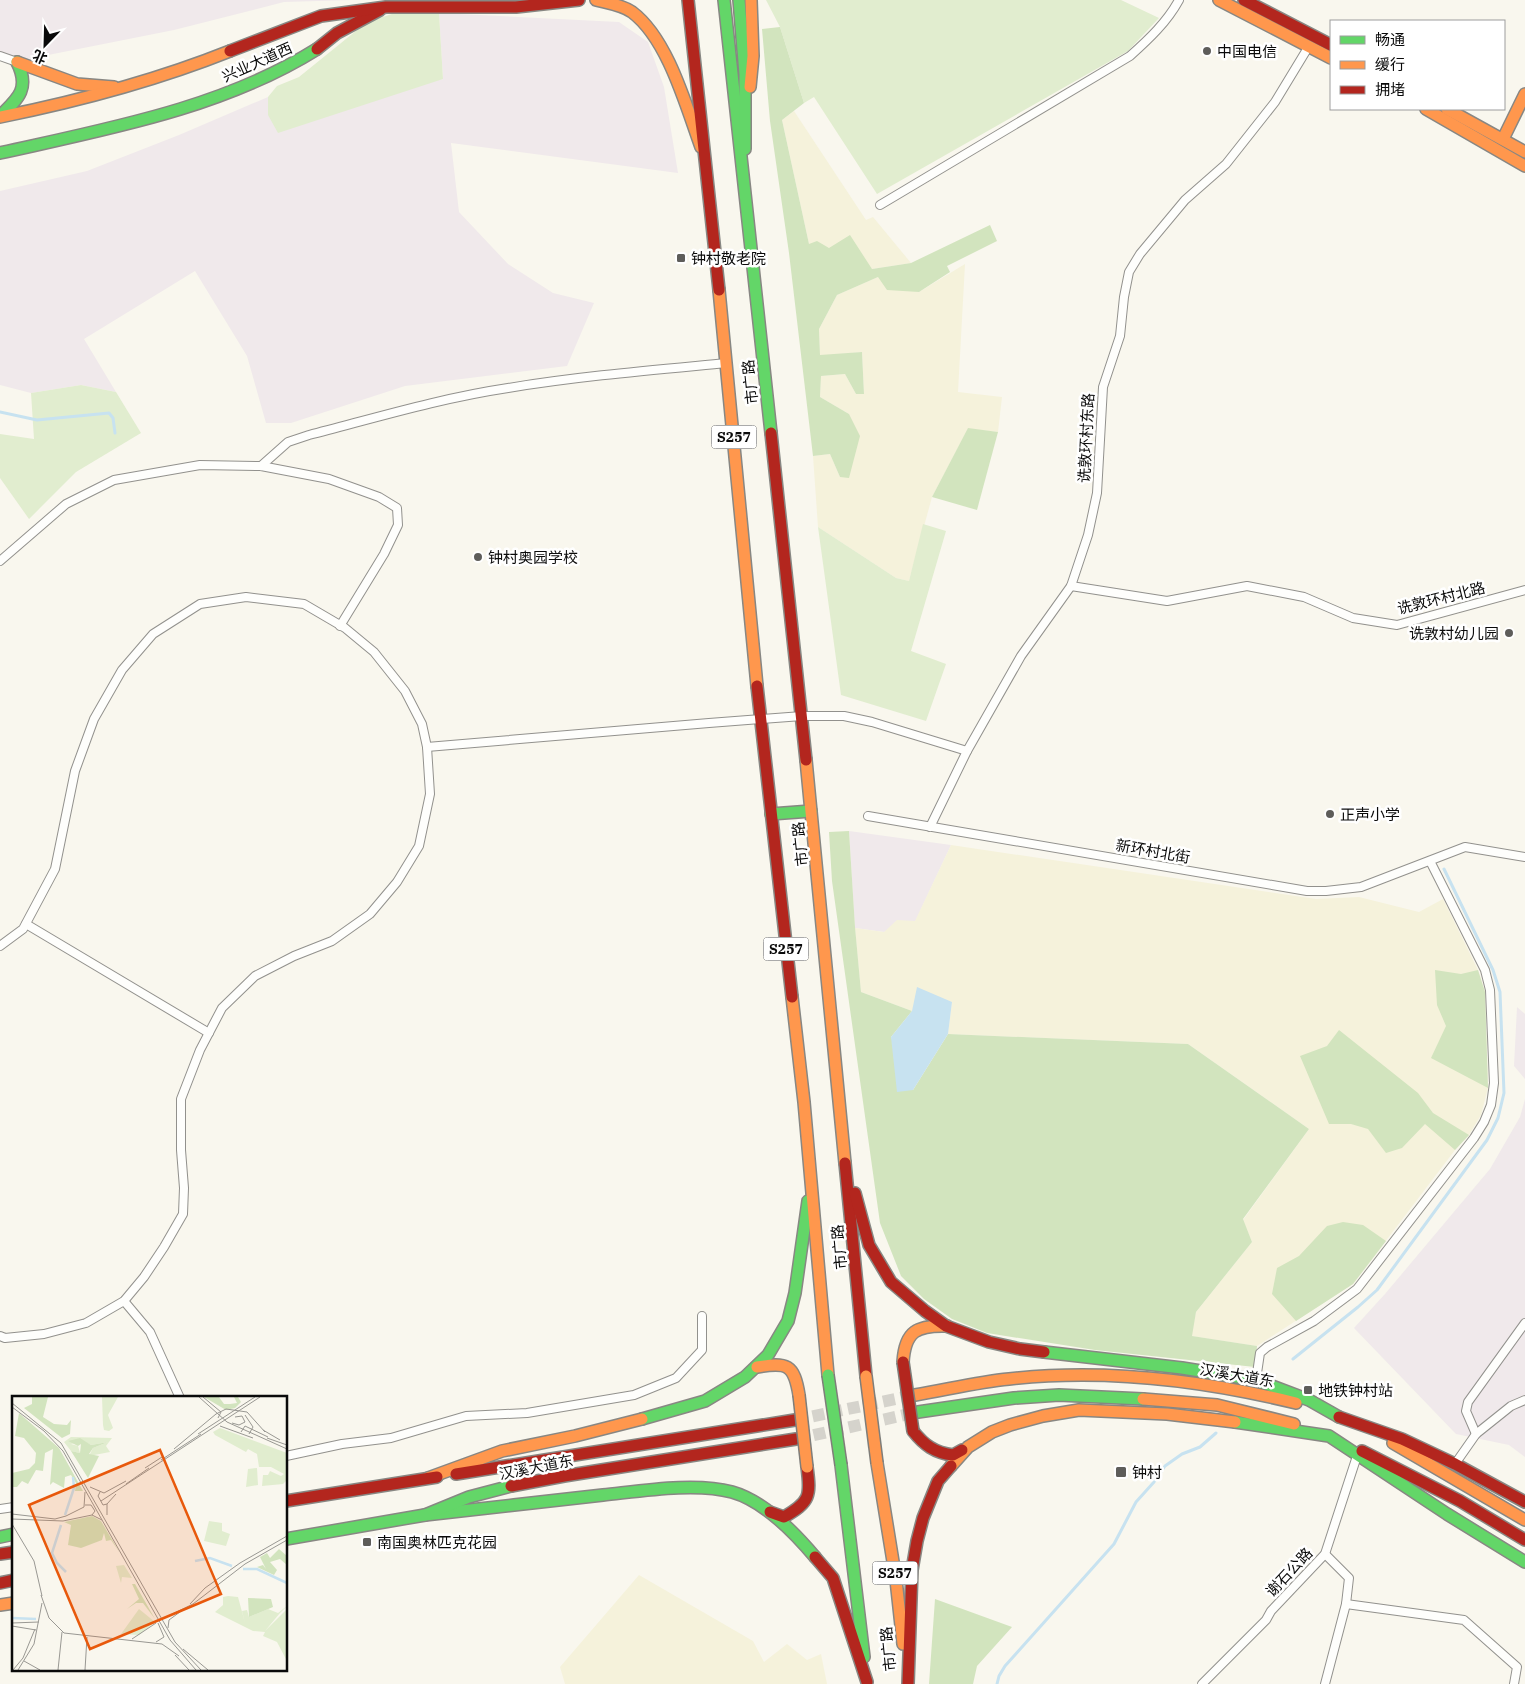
<svg xmlns="http://www.w3.org/2000/svg" width="1525" height="1684" font-family="'IBM Plex Serif','Noto Sans SC',serif">
	<style>
		.industrial { fill: #f0e9eb }
		.farmland { fill: #f5f2db }
		.green { fill: #e1edcf }
		.forest { fill: #d2e4be }
		.water { fill: #c7e2f0 }
		.lines { fill: none; stroke-linecap: round; stroke-linejoin: round }
		.stream { stroke: #c7e2f0; stroke-width: 3 }
		.primary-tunnel { stroke: #d5d3cc; stroke-width: 12; stroke-dasharray: 12 6; stroke-linecap: butt }
		.street-casing { stroke: #92918d; stroke-width: 10 }
		.fast-casing { stroke: #888783; stroke-width: 14 }
		.slow-casing { stroke: #888783; stroke-width: 14 }
		.jam-casing { stroke: #888783; stroke-width: 14 }
		.street { stroke: #fefefc; stroke-width: 8 }
		.fast { stroke: #63d668; stroke-width: 11 }
		.slow { stroke: #ff974d; stroke-width: 11 }
		.jam { stroke: #b3261e; stroke-width: 11 }
		.fast-bridge-casing { stroke: #7f7e7a; stroke-width: 14; stroke-linecap: butt }
		.slow-bridge-casing { stroke: #7f7e7a; stroke-width: 14; stroke-linecap: butt }
		.jam-bridge-casing { stroke: #7f7e7a; stroke-width: 14; stroke-linecap: butt }
		.fast-bridge { stroke: #63d668; stroke-width: 11 }
		.slow-bridge { stroke: #ff974d; stroke-width: 11 }
		.jam-bridge { stroke: #b3261e; stroke-width: 11 }
		.poi-dot { fill: #5e5d5a; stroke: #fff; stroke-width: 2 }
		.labels { text-anchor: middle; dominant-baseline: central; stroke-width: 5; stroke-linejoin: round; paint-order: stroke }
		.shield { fill: #fff; stroke: #545454; stroke-width: 1 }
		.shield-label { font-size: 14px; font-weight: bold; fill: #0a0a0a }
		.poi-label { font-size: 15px; fill: #0a0a0a; stroke: #fff; text-anchor: start }
		.street-label { font-size: 15px; fill: #0a0a0a; stroke: #fff }
		.inset-river { fill: none; stroke: #c7e2f0; stroke-width: 2.5 }
		.inset-road { fill: none; stroke: #999893; stroke-width: 1 }
		.view { fill: #e8590c; fill-opacity: 0.15; stroke: #e8590c; stroke-width: 2.5 }
		.inset-edge { fill: none; stroke: #0a0a0a; stroke-width: 2.5 }
	</style>
	<rect width="100%" height="100%" fill="#f9f7ee"/>
	<g class="industrial">
		<path d="M 0,0 L 352,0 L 284,2 L 174,30 L 28,59 L 0,60 Z"/>
		<path d="M 439,13 L 619,22 L 648,42 L 664,87 L 678,173 L 451,143 L 459,212 L 508,264 L 553,293 L 594,303 L 567,366 L 405,386 L 291,423 L 266,423 L 247,356 L 195,271 L 84,339 L 116,392 L 81,385 L 31,393 L 0,385 L 0,191 L 87,171 L 179,135 L 268,97 L 268,115 L 443,79 Z"/>
		<path d="M 849,831 L 951,845 L 915,922 L 884,932 L 855,928 Z"/>
		<path d="M 1517,1007 L 1525,1014 L 1525,1079 L 1514,1066 Z"/>
		<path d="M 1525,1099 L 1525,1457 L 1509,1445 L 1456,1434 L 1354,1328 L 1385,1294 L 1490,1169 L 1520,1117 Z"/>
	</g>
	<g class="farmland">
		<path d="M 794,111 L 866,220 L 873,217 L 911,263 L 872,269 L 829,248 L 809,244 L 782,120 Z"/>
		<path d="M 965,264 L 958,392 L 1002,397 L 998,432 L 968,429 L 932,497 L 909,581 L 896,578 L 818,527 L 813,456 L 830,454 L 840,477 L 849,414 L 820,397 L 821,376 L 845,374 L 856,394 L 864,394 L 862,352 L 820,356 L 819,329 L 837,295 L 878,277 L 919,292 Z"/>
		<path d="M 951,845 L 1316,899 L 1359,897 L 1419,912 L 1443,899 L 1478,970 L 1485,992 L 1488,1088 L 1481,1115 L 1469,1135 L 1455,1150 L 1353,1284 L 1257,1346 L 1191,1336 L 1196,1312 L 1252,1242 L 1243,1220 L 1309,1129 L 1188,1044 L 948,1034 L 952,1002 L 912,1011 L 861,992 L 855,928 L 884,932 L 897,920 L 915,921 Z"/>
		<path d="M 639,1575 L 753,1641 L 764,1662 L 787,1644 L 807,1660 L 821,1654 L 827,1684 L 565,1684 L 560,1667 Z"/>
	</g>
	<g class="green">
		<path d="M 766,0 L 1121,0 L 1159,18 L 1128,51 L 877,194 L 814,97 L 804,103 L 780,27 Z"/>
		<path d="M 439,13 L 443,79 L 278,133 L 268,115 L 268,97 L 277,86 L 299,77 L 367,22 L 392,14 Z"/>
		<path d="M 81,385 L 116,392 L 141,433 L 76,472 L 29,519 L 0,478 L 0,434 L 34,439 L 31,393 Z"/>
		<path d="M 923,524 L 946,531 L 911,651 L 946,664 L 926,721 L 841,695 L 818,527 L 896,578 L 909,581 Z"/>
	</g>
	<g class="forest">
		<path d="M 780,27 L 804,103 L 782,120 L 809,244 L 817,241 L 829,248 L 850,235 L 872,269 L 911,263 L 990,225 L 997,241 L 947,266 L 950,272 L 919,292 L 887,290 L 878,277 L 837,295 L 819,329 L 820,355 L 862,352 L 864,394 L 856,394 L 845,374 L 821,376 L 820,397 L 849,414 L 860,436 L 849,478 L 840,477 L 830,454 L 813,456 L 789,253 L 770,121 L 762,29 Z"/>
		<path d="M 968,428 L 998,432 L 977,510 L 932,497 Z"/>
		<path d="M 849,831 L 855,927 L 861,992 L 912,1011 L 891,1037 L 913,1090 L 948,1034 L 1188,1044 L 1309,1129 L 1243,1219 L 1252,1242 L 1196,1312 L 1192,1336 L 1257,1346 L 1255,1367 L 1095,1350 L 987,1333 L 952,1319 L 924,1299 L 901,1276 L 880,1223 L 832,881 L 829,832 Z"/>
		<path d="M 1435,970 L 1461,974 L 1478,970 L 1485,992 L 1488,1088 L 1431,1058 L 1446,1026 L 1437,1005 Z"/>
		<path d="M 1339,1030 L 1418,1093 L 1433,1113 L 1469,1135 L 1455,1150 L 1425,1124 L 1402,1148 L 1386,1153 L 1368,1129 L 1351,1124 L 1329,1124 L 1300,1056 L 1327,1046 Z"/>
		<path d="M 1343,1222 L 1363,1225 L 1386,1241 L 1353,1284 L 1296,1321 L 1272,1294 L 1277,1268 L 1299,1256 L 1327,1226 Z"/>
		<path d="M 935,1599 L 1012,1627 L 977,1666 L 973,1684 L 929,1684 Z"/>
	</g>
	<path class="water" d="M 917,987 L 952,1002 L 948,1034 L 913,1090 L 897,1092 L 891,1037 L 912,1011 Z"/>
	<g class="lines">
		<g class="stream">
			<path d="M 0,412 L 37,420 L 109,413 L 113,418 L 115,433"/>
			<path d="M 1293,1359 L 1358,1307 L 1377,1290 L 1487,1140 L 1498,1118 L 1504,1093 L 1500,992 L 1493,970 L 1444,869"/>
			<path d="M 997,1684 L 999,1676 L 1005,1666 L 1114,1544 L 1136,1502 L 1154,1482 L 1165,1466 L 1182,1454 L 1200,1447 L 1216,1433"/>
		</g>
		<g class="primary-tunnel">
			<path d="M 795,1420 L 915,1395"/>
			<path d="M 796,1439 L 918,1412"/>
		</g>
		<g class="street-casing">
			<g id="street">
				<path d="M 0,56 L 17,62"/>
				<path d="M 880,205 L 1130,56 C 1149,39 1167,22 1179,0"/>
				<path d="M 261,466 L 288,442 L 309,435 C 375,418 441,398 508,388 C 581,376 654,370 727,363"/>
				<path d="M 0,561 L 66,504 L 114,480 L 200,465 L 261,466 L 329,479 L 379,497 L 397,508 L 398,525 L 384,554 L 340,626"/>
				<path d="M 1071,586 L 1167,601 L 1247,586 L 1304,597 L 1353,618 L 1397,625 L 1525,590"/>
				<path d="M 427,747 L 709,723 L 802,716 L 844,716 L 872,722 L 967,751"/>
				<path d="M 868,816 L 1307,891 L 1326,891 L 1361,887 L 1465,847 L 1525,857"/>
				<path d="M 930,827 L 967,751 L 1021,656 L 1071,586 L 1088,535 L 1097,493 L 1103,387 L 1120,336 L 1124,297 L 1129,272 L 1140,254 L 1185,200 L 1226,164 L 1275,102 L 1309,46"/>
				<path d="M 26,924 L 209,1033"/>
				<path d="M 0,946 L 23,929 L 55,869 L 75,771 L 94,719 L 122,670 L 153,634 L 200,604 L 246,597 L 304,604 L 345,628 L 374,652 L 405,691 L 422,724 L 427,747 L 430,794 L 419,846 L 397,882 L 370,914 L 332,941 L 294,956 L 255,976 L 222,1008 L 200,1050 L 181,1099 L 181,1150 L 184,1188 L 183,1214 L 164,1247 L 144,1277 L 124,1301 L 86,1323 L 44,1334 L 5,1338 L 0,1336"/>
				<path d="M 124,1301 L 150,1332 L 180,1398"/>
				<path d="M 1256,1380 L 1260,1353 L 1267,1347 L 1314,1321 L 1357,1289 L 1474,1138 L 1484,1122 L 1491,1105 L 1494,1083 L 1490,990 L 1485,970 L 1430,861"/>
				<path d="M 1476,1434 L 1466,1411 L 1468,1402 L 1525,1323"/>
				<path d="M 286,1456 L 342,1444 L 391,1438 L 466,1416 L 527,1413 L 634,1395 L 676,1378 L 702,1350 L 702,1316"/>
				<path d="M 1455,1464 L 1476,1434 L 1511,1406 L 1525,1400"/>
				<path d="M 0,1509 L 14,1507"/>
				<path d="M 1325,1554 L 1349,1578 L 1346,1604 L 1325,1684"/>
				<path d="M 1346,1604 L 1464,1620 L 1517,1667 L 1514,1684"/>
				<path d="M 1202,1684 L 1266,1620 L 1271,1611 L 1325,1554 L 1357,1456"/>
			</g>
		</g>
		<g class="fast-casing">
			<g id="fast">
				<path d="M 724,0 L 771,433"/>
				<path d="M 739,0 L 745,74 L 745,149"/>
				<path d="M 0,116 C 19,98 30,88 17,62"/>
				<path d="M 0,153 C 107,129 223,108 317,49"/>
				<path d="M 771,814 L 811,811"/>
				<path d="M 1044,1352 L 1182,1368 L 1256,1380 L 1309,1400 L 1339,1417"/>
				<path d="M 918,1412 L 1014,1398 L 1059,1395 L 1143,1399"/>
				<path d="M 642,1419 L 705,1401 L 745,1377 L 768,1355 L 788,1321 L 795,1293 L 808,1201"/>
				<path d="M 1235,1422 L 1329,1436 L 1447,1514 L 1525,1562"/>
				<path d="M 841,1465 L 864,1657"/>
				<path d="M 425,1515 C 484,1508 544,1502 603,1495 C 641,1491 695,1482 732,1492 C 764,1501 794,1532 815,1557"/>
				<path d="M 0,1537 L 14,1534"/>
				<path d="M 286,1539 L 425,1515 L 469,1497 L 511,1486"/>
			</g>
		</g>
		<g class="slow-casing">
			<g id="slow">
				<path d="M 596,0 C 608,3 622,5 632,12 C 668,39 686,106 701,147"/>
				<path d="M 1219,0 L 1331,58"/>
				<path d="M 17,62 L 77,84 L 114,87"/>
				<path d="M 750,87 L 753,56 L 751,0"/>
				<path d="M 1426,109 L 1525,166"/>
				<path d="M 1447,109 L 1525,152"/>
				<path d="M 0,117 C 79,101 155,81 230,51"/>
				<path d="M 1503,139 L 1525,94"/>
				<path d="M 719,290 L 757,686"/>
				<path d="M 806,760 L 845,1163"/>
				<path d="M 792,997 L 804,1102 L 828,1375"/>
				<path d="M 903,1362 C 905,1331 917,1325 947,1326"/>
				<path d="M 757,1367 C 787,1362 794,1364 799,1395"/>
				<path d="M 915,1395 C 946,1390 977,1382 1009,1379 C 1106,1368 1202,1380 1296,1403"/>
				<path d="M 1143,1399 L 1217,1405 L 1294,1424"/>
				<path d="M 1393,1443 L 1525,1520"/>
				<path d="M 877,1463 L 896,1580 L 903,1644"/>
				<path d="M 951,1466 L 968,1447 L 992,1432 L 1010,1425 L 1043,1416 L 1079,1410 L 1167,1414 L 1235,1422"/>
				<path d="M 428,1478 L 502,1451 L 575,1436 L 642,1419"/>
				<path d="M 0,1605 L 14,1603"/>
			</g>
		</g>
		<g class="jam-casing">
			<g id="jam">
				<path d="M 688,0 L 719,290"/>
				<path d="M 1244,0 L 1331,45"/>
				<path d="M 317,49 L 337,33 L 380,10"/>
				<path d="M 230,51 L 321,16 L 386,7 L 516,7 L 579,0"/>
				<path d="M 771,433 L 806,760"/>
				<path d="M 757,686 L 792,997"/>
				<path d="M 845,1163 L 866,1376"/>
				<path d="M 855,1193 L 869,1245 L 891,1282 L 925,1311 L 946,1326 L 989,1342 L 1020,1349 L 1044,1352"/>
				<path d="M 1339,1417 L 1402,1439 L 1455,1464 L 1525,1502"/>
				<path d="M 913,1431 C 924,1445 935,1453 953,1455 L 962,1450"/>
				<path d="M 1362,1451 L 1460,1501 L 1525,1540"/>
				<path d="M 456,1474 L 795,1420"/>
				<path d="M 511,1486 L 564,1476 L 796,1439"/>
				<path d="M 286,1501 L 437,1477"/>
				<path d="M 770,1512 L 784,1517 C 810,1502 811,1496 807,1467"/>
				<path d="M 0,1554 L 14,1552"/>
				<path d="M 815,1557 L 833,1578 L 867,1682"/>
				<path d="M 0,1583 L 14,1580"/>
				<path d="M 908,1684 L 912,1570 L 917,1541 L 923,1518 L 938,1481 L 951,1466"/>
			</g>
		</g>
		<use href="#street" class="street"/>
		<use href="#fast" class="fast"/>
		<use href="#slow" class="slow"/>
		<use href="#jam" class="jam"/>
		<g class="fast-bridge-casing">
			<path id="fast-bridge" d="M 828,1375 L 841,1465"/>
		</g>
		<g class="slow-bridge-casing">
			<g id="slow-bridge">
				<path d="M 866,1376 L 877,1463"/>
				<path d="M 799,1395 L 807,1467"/>
			</g>
		</g>
		<g class="jam-bridge-casing">
			<path id="jam-bridge" d="M 903,1362 L 913,1431"/>
		</g>
		<use href="#fast-bridge" class="fast-bridge"/>
		<use href="#slow-bridge" class="slow-bridge"/>
		<use href="#jam-bridge" class="jam-bridge"/>
	</g>
	<g class="poi-dot">
		<circle cx="1207" cy="51" r="5"/>
		<rect x="676" y="253" width="10" height="10" rx="2.5"/>
		<circle cx="478" cy="557" r="5"/>
		<circle cx="1509" cy="633" r="5"/>
		<circle cx="1330" cy="814" r="5"/>
		<rect x="1303" y="1385" width="10" height="10" rx="2.5"/>
		<rect x="1115" y="1466" width="12" height="12" rx="2.5"/>
		<rect x="362" y="1537" width="10" height="10" rx="2.5"/>
	</g>
	<g class="labels">
		<g class="shield">
			<rect x="711.5" y="425.5" width="45" height="23" rx="4"/>
			<rect x="763.5" y="937.5" width="45" height="23" rx="4"/>
			<rect x="872.5" y="1561.5" width="45" height="23" rx="4"/>
		</g>
		<g class="shield-label">
			<text x="734" y="437">S257</text>
			<text x="786" y="949">S257</text>
			<text x="895" y="1573">S257</text>
		</g>
		<g class="poi-label">
			<text x="1217" y="51">中国电信</text>
			<text x="691" y="258">钟村敬老院</text>
			<text x="488" y="557">钟村奥园学校</text>
			<text x="1499" y="633" text-anchor="end">诜敦村幼儿园</text>
			<text x="1340" y="814">正声小学</text>
			<text x="1318" y="1390">地铁钟村站</text>
			<text x="1132" y="1472">钟村</text>
			<text x="377" y="1542">南国奥林匹克花园</text>
		</g>
		<g class="street-label">
			<text transform="translate(257 62) rotate(-24)">兴业大道西</text>
			<text transform="translate(750 382) rotate(-96)">市广路</text>
			<text transform="translate(1086 438) rotate(-87)">诜敦环村东路</text>
			<text transform="translate(1441 598) rotate(-14)">诜敦环村北路</text>
			<text transform="translate(800 844) rotate(-96)">市广路</text>
			<text transform="translate(1153 851) rotate(10)">新环村北街</text>
			<text transform="translate(839 1247) rotate(-95)">市广路</text>
			<text transform="translate(1237 1375) rotate(10)">汉溪大道东</text>
			<text transform="translate(536 1467) rotate(-11)">汉溪大道东</text>
			<text transform="translate(1289 1572) rotate(-47)">谢石公路</text>
			<text transform="translate(888 1649) rotate(-96)">市广路</text>
		</g>
	</g>
	<g transform="translate(12 1396)">
		<rect width="275" height="275" fill="#f9f7ee"/>
		<path d="M 90,1 L 106,1 L 96,19 L 101,32 L 97,35 L 92,34 L 91,29 ZM 208,32 L 275,57 L 275,84 L 271,88 L 250,90 L 251,79 L 256,79 L 258,75 L 269,80 L 272,78 L 259,71 L 247,71 L 245,58 L 236,53 L 234,56 L 203,39 L 201,36 ZM 59,41 L 100,42 L 94,50 L 98,56 L 77,60 L 81,52 L 96,46 L 79,49 L 71,45 L 59,48 L 66,50 L 68,57 L 59,55 L 52,46 ZM 245,72 L 246,89 L 234,91 L 236,73 ZM 197,125 L 210,127 L 210,135 L 218,138 L 214,150 L 192,145 ZM 112,169 L 120,182 L 110,181 L 109,187 L 104,170 ZM 216,200 L 226,201 L 233,227 L 230,215 L 235,214 L 237,221 L 256,213 L 266,217 L 275,210 L 268,217 L 253,235 L 275,213 L 275,265 L 265,246 L 251,240 L 253,236 L 241,235 L 203,216 L 211,209 L 211,201 ZM 127,213 L 143,226 L 127,239 L 109,238 Z" fill="#e1edcf"/>
		<path d="M 20,1 L 36,1 L 31,21 L 42,28 L 55,29 L 59,24 L 58,38 L 50,42 L 12,12 L 20,8 ZM 192,1 L 207,1 L 212,8 L 218,8 L 225,7 L 222,1 L 226,1 L 229,6 L 223,12 L 214,14 ZM 7,17 L 47,52 L 71,95 L 63,95 L 64,87 L 59,79 L 53,81 L 52,92 L 41,86 L 38,89 L 41,53 L 33,57 L 31,75 L 24,74 L 16,88 L 10,85 L 5,91 L 0,91 L 0,77 L 17,73 L 23,67 L 24,57 L 12,42 L 3,40 ZM 68,42 L 79,49 L 96,46 L 81,52 L 77,58 L 87,60 L 76,82 L 59,55 L 68,57 L 69,48 L 66,50 L 56,45 ZM 80,120 L 89,125 L 108,157 L 99,144 L 94,145 L 92,137 L 90,144 L 69,152 L 56,149 L 59,129 L 52,126 ZM 267,153 L 275,160 L 275,169 L 268,163 L 258,166 L 265,174 L 262,179 L 245,171 L 251,169 L 254,173 L 248,161 L 255,157 L 258,162 ZM 120,188 L 123,188 L 143,223 L 131,207 L 124,207 L 115,213 L 127,203 ZM 236,202 L 259,203 L 261,211 L 237,221 Z" fill="#d2e4be"/>
		<path class="inset-river" d="M 53,119 L 62,92 L 61,81M 49,129 L 40,157 L 45,167 L 54,176M 183,165 L 198,162 L 220,170M 231,173 L 245,173 L 275,187M 0,222 L 24,223"/>
		<path class="inset-road" d="M 187,1 L 215,26 L 275,53M 191,1 L 209,16 L 206,22M 0,7 L 49,47 L 163,246 L 189,274M 0,11 L 32,35 L 51,55 L 158,244 L 184,274M 233,19 L 241,31 L 237,38M 220,27 L 227,29 L 233,26 L 230,20 L 223,21M 208,30 L 241,42M 251,34 L 268,44M 229,36 L 233,30 L 256,41M 186,38 L 243,1M 255,42 L 275,49M 162,53 L 204,18 L 214,13 L 235,16 L 253,36M 149,64 L 189,38M 133,72 L 150,61M 114,88 L 137,72M 78,91 L 92,97 L 114,85M 88,96 L 86,100 L 91,109 L 95,108M 89,105 L 248,1M 73,109 L 79,109 L 83,115 L 80,119M 0,118 L 43,123 L 54,120 L 72,111 L 73,96M 95,119 L 95,108 L 104,98M 0,123 L 51,125 L 80,119 L 90,124M 0,128 L 22,165 L 30,200M 29,199 L 37,222 L 52,237 L 150,248 L 167,260M 178,208 L 193,192 L 228,167 L 275,140M 152,222 L 181,208 L 233,168 L 275,144M 0,227 L 27,226M 0,230 L 24,234M 156,232 L 157,224 L 172,213M 120,243 L 144,227M 144,246 L 152,241 L 146,227M 171,253 L 196,274M 163,259 L 177,274M 12,265 L 28,274M 1,274 L 11,262 L 23,233M 6,274 L 22,248 L 30,207M 46,274 L 50,236M 73,274 L 75,241"/>
		<path class="view" d="M 148,54 L 209,198 L 78,253 L 17,109 Z"/>
		<rect width="275" height="275" class="inset-edge"/>
	</g>
	<rect x="1330" y="20" width="175" height="90" fill="#ffffff" stroke="#9d9d9d"/>
	<rect x="1340" y="36" width="25" height="8" fill="#63d668" stroke="#9d9d9d"/>
	<text x="1375" y="45" font-size="15" fill="#0a0a0a">畅通</text>
	<rect x="1340" y="61" width="25" height="8" fill="#ff974d" stroke="#9d9d9d"/>
	<text x="1375" y="70" font-size="15" fill="#0a0a0a">缓行</text>
	<rect x="1340" y="86" width="25" height="8" fill="#b3261e" stroke="#9d9d9d"/>
	<text x="1375" y="95" font-size="15" fill="#0a0a0a">拥堵</text>
	<g transform="translate(45 45) rotate(203)" stroke="#ffffff" stroke-width="4" paint-order="stroke">
	<path d="M0-4L9 19L0 12L-9 19Z" fill="#0a0a0a"/>
	<text y="-8" font-size="14" font-weight="bold" text-anchor="middle" fill="#0a0a0a">北</text>
	</g>
</svg>
